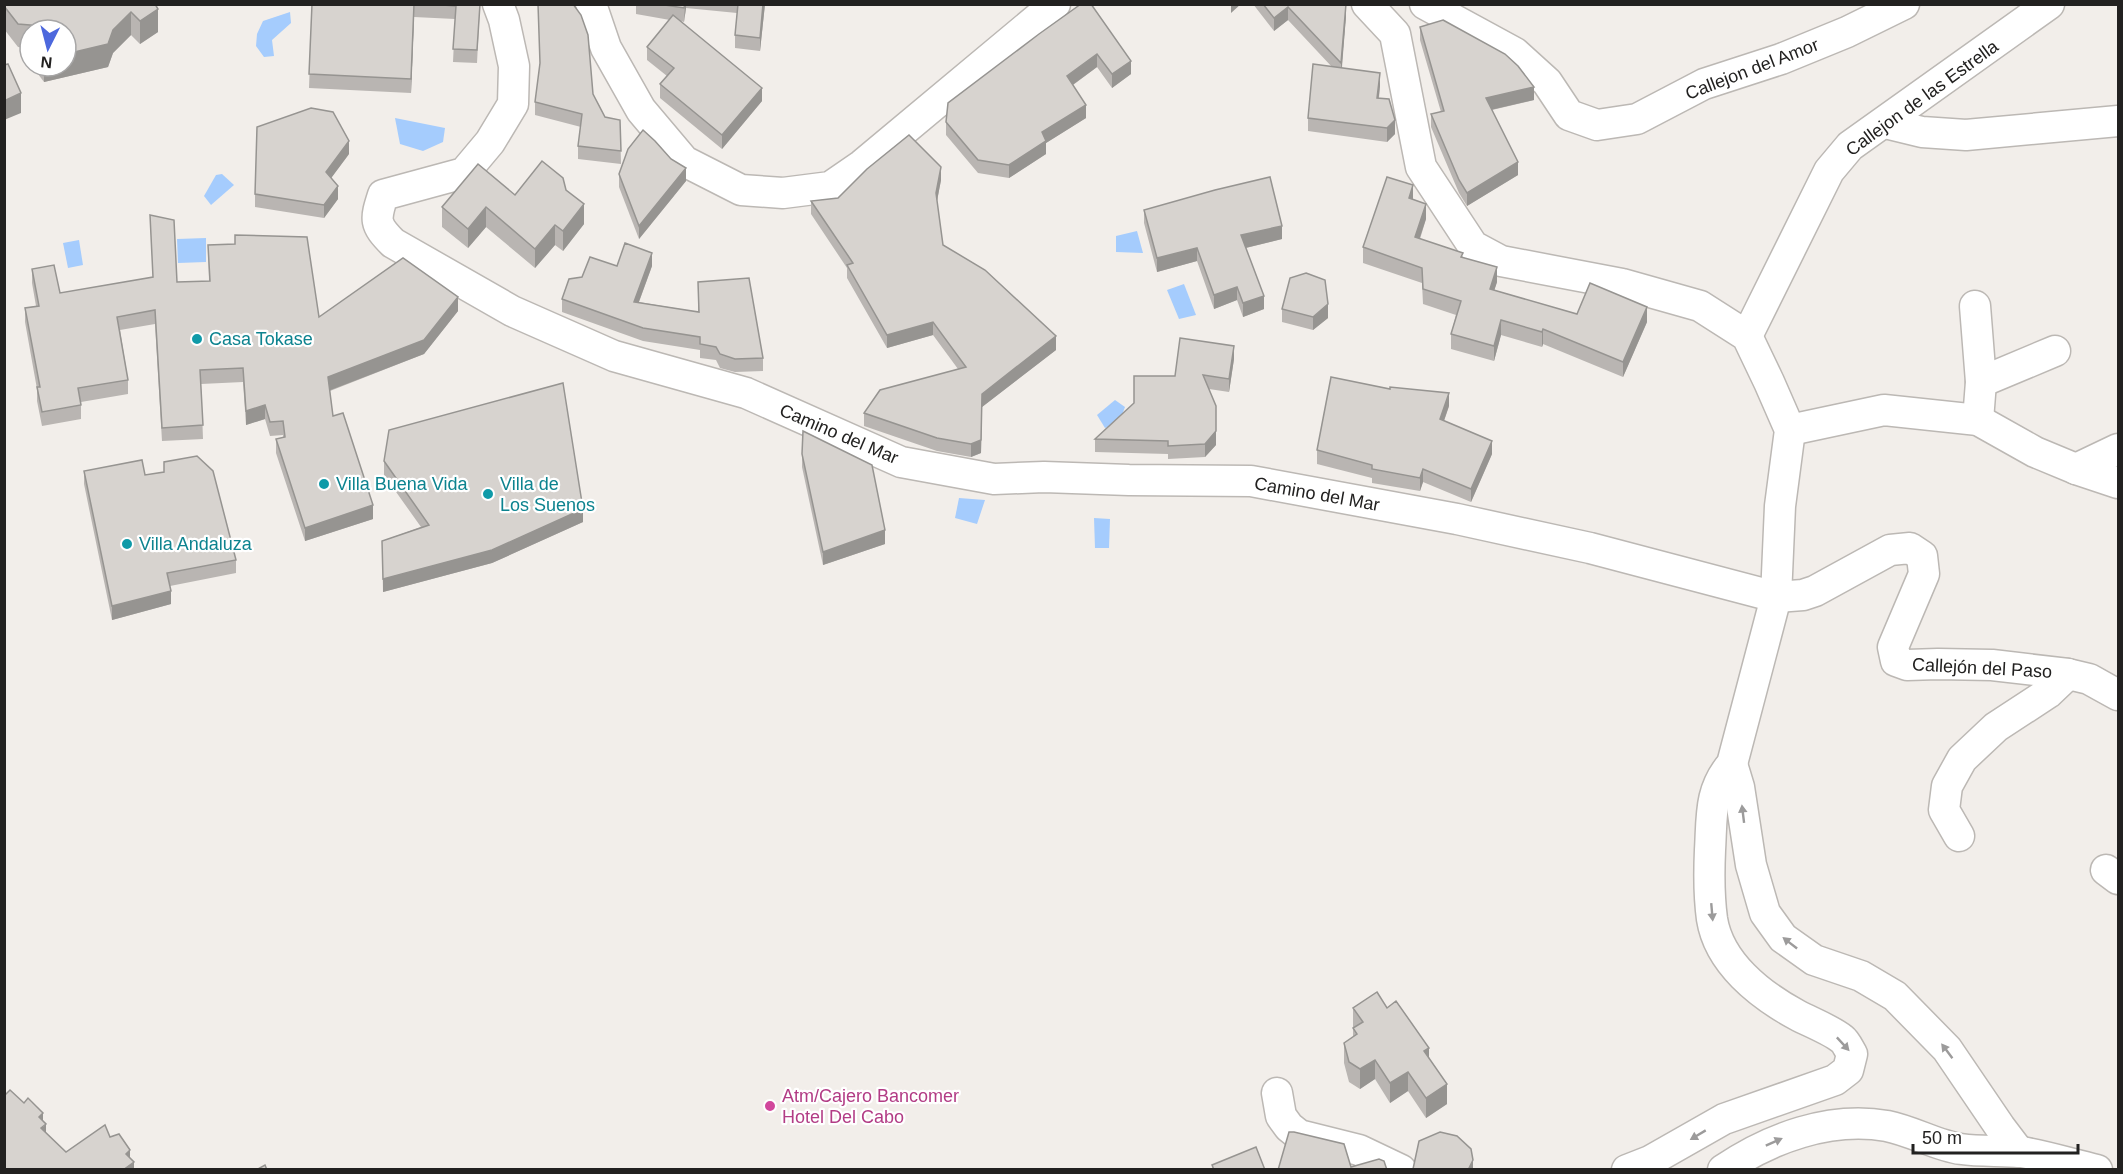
<svg xmlns="http://www.w3.org/2000/svg" width="2123" height="1174" font-family="Helvetica,sans-serif">
	<style>
		.water { fill: #a5ccfd }
		.lines { fill: none; stroke-linecap: round; stroke-linejoin: round }
		.minor-casing { stroke: #bcb8b4; stroke-width: 33 }
		.minor { stroke: #fff; stroke-width: 30 }
		.wall { fill: #b9b5b2 }
		.shaded-wall { fill: #969491 }
		.building { fill: #d7d3cf; stroke: #969491; stroke-width: 1.5 }
		.oneway { fill: #9c9b9b }
		.culture-dot { fill: #0f9aa8; stroke: #fff; stroke-width: 2 }
		.hotel-dot { fill: #d1479c; stroke: #fff; stroke-width: 2 }
		.labels { text-anchor: middle; dominant-baseline: central; stroke-width: 4.5; stroke-linejoin: round; paint-order: stroke }
		.street-label { font-size: 18px; fill: #222120; stroke: #fff }
		.culture-label { font-size: 18px; fill: #0d838f; stroke: #fff; text-anchor: start }
		.hotel-label { font-size: 18px; fill: #b23c85; stroke: #fff; text-anchor: start }
	</style>
	<rect width="100%" height="100%" fill="#f2eeea"/>
	<g class="water">
		<path d="M 290,12 L 291,23 L 272,40 L 274,56 L 264,57 L 256,46 L 257,34 L 263,21 Z"/>
		<path d="M 395,118 L 445,128 L 443,142 L 423,151 L 400,144 Z"/>
		<path d="M 222,174 L 234,185 L 211,205 L 204,196 L 216,175 Z"/>
		<path d="M 1137,231 L 1143,253 L 1116,252 L 1116,236 Z"/>
		<path d="M 206,238 L 206,262 L 178,263 L 177,239 Z"/>
		<path d="M 79,240 L 83,265 L 68,268 L 63,243 Z"/>
		<path d="M 1184,284 L 1196,315 L 1179,319 L 1167,290 Z"/>
		<path d="M 1115,400 L 1125,407 L 1119,423 L 1105,428 L 1097,415 Z"/>
		<path d="M 959,498 L 985,500 L 977,524 L 955,518 Z"/>
		<path d="M 1094,518 L 1110,519 L 1109,548 L 1095,548 Z"/>
	</g>
	<g class="lines">
		<g class="minor-casing">
			<g id="minor">
				<path d="M 498,4 L 504,20 L 514,66 L 513,104 L 490,142 L 464,173 L 383,195 C 375,220 374,224 393,243 L 512,311 L 614,356 L 746,393 L 901,462 L 994,479 L 1044,477 L 1129,480 L 1251,481 L 1457,519 L 1590,548 L 1776,597 L 1803,595 L 1815,591 L 1890,550 L 1910,548 L 1922,556 L 1924,574 L 1893,647 L 1896,661 L 1907,665 L 1938,664 L 1992,665 L 2068,674 L 2089,679 L 2118,695"/>
				<path d="M 591,4 L 606,48 L 641,110 L 684,161 L 741,190 L 783,193 L 830,187 L 862,165 L 1055,4"/>
				<path d="M 1367,4 L 1395,34 L 1421,167 L 1473,246 L 1501,261 L 1622,284 L 1700,306 L 1747,336 L 1769,382 L 1790,430 L 1780,506 L 1776,597 L 1732,764 C 1709,790 1712,817 1710,850 C 1709,872 1709,897 1712,919 C 1719,963 1760,995 1797,1015 C 1810,1022 1831,1030 1842,1039 C 1846,1042 1849,1049 1852,1054 L 1848,1070 L 1835,1080 L 1724,1119 L 1650,1161 L 1627,1170"/>
				<path d="M 1425,4 L 1515,53 L 1547,82 L 1569,115 L 1597,125 L 1637,119 L 1704,84 L 1781,59 L 1847,32 L 1904,4"/>
				<path d="M 1885,123 L 1922,132 L 1966,135 L 2118,121"/>
				<path d="M 1975,306 L 1981,382 L 1978,420"/>
				<path d="M 1747,336 L 1829,171 L 1850,146 L 2049,4"/>
				<path d="M 1981,382 L 2055,351"/>
				<path d="M 1790,430 L 1884,410 L 1978,420 L 2035,452 L 2076,469 L 2118,483"/>
				<path d="M 2076,469 L 2118,449"/>
				<path d="M 1732,764 L 1739,787 L 1751,865 L 1765,913 L 1783,938 L 1814,960 L 1861,976 L 1895,996 L 1947,1049 L 2000,1127 L 2019,1152"/>
				<path d="M 1959,836 L 1944,810 L 1947,786 L 1962,759 L 1996,727 L 2048,693 L 2068,674"/>
				<path d="M 2106,870 L 2118,879"/>
				<path d="M 1277,1093 L 1281,1116 L 1289,1127 L 1299,1135 L 1359,1150 L 1401,1170"/>
				<path d="M 1723,1170 C 1770,1138 1830,1116 1887,1126 C 1912,1131 1938,1146 1961,1149 C 1981,1152 2001,1150 2021,1152 C 2046,1156 2071,1164 2097,1170"/>
			</g>
		</g>
		<use href="#minor" class="minor"/>
	</g>
	<g class="wall">
		<path d="M 4,4 L 155,4 L 158,32 L 140,44 L 131,35 L 113,53 L 108,67 L 44,82 L 32,66 L 66,66 L 66,30 L 30,30 L 30,63 L 25,57 L 25,48 L 18,47 L 4,29 Z"/>
		<path d="M 312,4 L 480,4 L 477,63 L 453,62 L 455,19 L 414,17 L 411,93 L 309,88 Z"/>
		<path d="M 636,4 L 765,4 L 760,51 L 735,48 L 735,35 L 737,13 L 686,8 L 684,22 L 681,21 L 762,101 L 722,149 L 660,98 L 660,84 L 667,76 L 647,60 L 647,47 L 670,20 L 636,14 Z"/>
		<path d="M 1253,4 L 1346,4 L 1346,16 L 1342,68 L 1380,86 L 1379,98 L 1395,134 L 1387,142 L 1308,131 L 1308,118 L 1332,67 L 1288,20 L 1274,31 Z"/>
		<path d="M 1420,27 L 1534,100 L 1492,110 L 1518,175 L 1467,206 L 1459,193 L 1431,127 L 1431,114 L 1441,112 L 1420,40 Z"/>
		<path d="M 1039,34 L 1131,61 L 1131,74 L 1112,88 L 1097,67 L 1073,85 L 1086,118 L 1046,143 L 1046,154 L 1009,178 L 978,173 L 946,135 L 946,122 Z"/>
		<path d="M 593,94 L 605,117 L 620,120 L 621,164 L 578,159 L 578,146 L 581,127 L 535,115 L 535,102 Z"/>
		<path d="M 349,154 L 331,178 L 338,199 L 324,218 L 255,207 L 255,194 Z"/>
		<path d="M 619,174 L 686,181 L 639,239 L 619,187 Z"/>
		<path d="M 941,180 L 937,201 L 943,245 L 1056,350 L 982,407 L 981,453 L 971,457 L 937,451 L 864,426 L 864,413 L 958,369 L 933,335 L 887,348 L 847,278 L 847,268 L 811,214 L 811,201 L 838,198 Z"/>
		<path d="M 566,190 L 584,224 L 563,251 L 555,245 L 535,268 L 486,227 L 468,248 L 442,227 L 442,207 L 515,195 Z"/>
		<path d="M 1413,199 L 1426,219 L 1420,239 L 1463,257 L 1497,282 L 1494,290 L 1577,314 L 1647,322 L 1623,377 L 1543,344 L 1542,347 L 1501,335 L 1494,361 L 1451,349 L 1451,334 L 1456,315 L 1423,304 L 1422,283 L 1363,263 L 1363,247 Z"/>
		<path d="M 1144,210 L 1282,239 L 1246,248 L 1264,309 L 1243,317 L 1237,300 L 1214,309 L 1197,261 L 1157,272 L 1144,223 Z"/>
		<path d="M 150,215 L 177,282 L 209,281 L 208,245 L 235,244 L 235,235 L 319,317 L 458,311 L 424,354 L 330,391 L 333,416 L 373,519 L 305,541 L 276,453 L 276,439 L 283,438 L 283,435 L 270,436 L 265,419 L 246,425 L 243,382 L 201,384 L 203,439 L 162,441 L 155,324 L 120,330 L 128,380 L 128,394 L 81,402 L 81,419 L 42,426 L 37,401 L 37,389 L 25,322 L 25,308 L 36,306 L 32,283 L 32,269 L 60,293 L 153,277 Z"/>
		<path d="M 617,266 L 652,266 L 639,302 L 698,312 L 698,282 L 763,358 L 763,371 L 735,372 L 720,368 L 716,360 L 700,358 L 700,350 L 643,341 L 562,312 L 562,299 L 582,277 Z"/>
		<path d="M 1282,309 L 1328,318 L 1313,330 L 1282,322 Z"/>
		<path d="M 1234,359 L 1229,392 L 1209,389 L 1216,445 L 1205,457 L 1168,459 L 1168,454 L 1095,452 L 1095,439 L 1134,403 L 1175,376 Z"/>
		<path d="M 1449,406 L 1444,421 L 1492,454 L 1471,502 L 1423,482 L 1420,491 L 1372,483 L 1372,478 L 1317,464 L 1317,450 Z"/>
		<path d="M 802,454 L 885,544 L 823,565 L 802,467 Z"/>
		<path d="M 384,461 L 583,522 L 492,563 L 383,592 L 382,541 L 421,527 L 384,475 Z"/>
		<path d="M 164,462 L 236,560 L 236,573 L 170,586 L 171,604 L 112,620 L 84,484 L 84,471 L 145,475 L 164,472 Z"/>
		<path d="M 1353,1008 L 1387,1008 L 1429,1057 L 1447,1104 L 1426,1118 L 1408,1091 L 1390,1103 L 1375,1079 L 1360,1089 L 1349,1082 L 1344,1063 L 1344,1043 L 1353,1037 Z"/>
	</g>
	<g class="shaded-wall">
		<path d="M 414,4 L 414,17 L 411,93 L 411,79 Z"/>
		<path d="M 685,4 L 686,4 L 686,8 L 684,22 Z"/>
		<path d="M 763,4 L 765,4 L 760,51 L 760,38 Z"/>
		<path d="M 1231,4 L 1241,4 L 1231,13 Z"/>
		<path d="M 1346,4 L 1346,16 L 1341,76 L 1341,63 Z"/>
		<path d="M 1288,7 L 1288,20 L 1274,31 L 1274,18 Z"/>
		<path d="M 158,9 L 158,32 L 140,44 L 140,21 Z"/>
		<path d="M 131,12 L 131,35 L 113,53 L 108,67 L 44,82 L 44,66 L 66,66 L 66,54 L 113,30 Z"/>
		<path d="M 1097,54 L 1097,67 L 1067,89 L 1067,76 Z"/>
		<path d="M 1131,61 L 1131,74 L 1112,88 L 1112,74 Z"/>
		<path d="M 1380,73 L 1380,86 L 1377,111 L 1377,98 Z"/>
		<path d="M 1534,87 L 1534,100 L 1486,111 L 1486,98 Z"/>
		<path d="M 762,88 L 762,101 L 722,149 L 722,135 Z"/>
		<path d="M 21,93 L 21,113 L 4,120 L 4,101 Z"/>
		<path d="M 1086,105 L 1086,118 L 1046,143 L 1046,154 L 1009,178 L 1009,165 L 1042,132 Z"/>
		<path d="M 1395,120 L 1395,134 L 1387,142 L 1387,128 Z"/>
		<path d="M 349,141 L 349,154 L 326,185 L 326,172 Z"/>
		<path d="M 1518,162 L 1518,175 L 1467,206 L 1467,193 Z"/>
		<path d="M 941,167 L 941,180 L 936,206 L 936,193 Z"/>
		<path d="M 686,168 L 686,181 L 639,239 L 639,226 Z"/>
		<path d="M 1413,185 L 1413,201 L 1409,198 Z"/>
		<path d="M 338,186 L 338,199 L 324,218 L 324,205 Z"/>
		<path d="M 584,204 L 584,224 L 563,251 L 563,231 Z"/>
		<path d="M 1426,204 L 1426,219 L 1415,252 L 1415,237 Z"/>
		<path d="M 486,207 L 486,227 L 468,248 L 468,229 Z"/>
		<path d="M 555,225 L 555,245 L 535,268 L 535,249 Z"/>
		<path d="M 1282,226 L 1282,239 L 1241,249 L 1241,235 Z"/>
		<path d="M 1197,248 L 1197,261 L 1157,272 L 1157,258 Z"/>
		<path d="M 652,253 L 652,266 L 634,315 L 634,302 Z"/>
		<path d="M 1497,267 L 1497,282 L 1490,304 L 1490,289 Z"/>
		<path d="M 1237,287 L 1237,300 L 1214,309 L 1214,295 Z"/>
		<path d="M 1264,296 L 1264,309 L 1243,317 L 1243,303 Z"/>
		<path d="M 458,297 L 458,311 L 424,354 L 328,391 L 328,377 Z"/>
		<path d="M 1328,304 L 1328,318 L 1313,330 L 1313,317 Z"/>
		<path d="M 1647,307 L 1647,322 L 1623,377 L 1623,362 Z"/>
		<path d="M 1501,320 L 1501,335 L 1494,361 L 1494,346 Z"/>
		<path d="M 933,322 L 933,335 L 887,348 L 887,335 Z"/>
		<path d="M 1543,329 L 1543,344 L 1542,347 L 1542,332 Z"/>
		<path d="M 1056,336 L 1056,350 L 982,407 L 981,453 L 971,457 L 971,444 L 982,394 Z"/>
		<path d="M 1234,346 L 1234,359 L 1229,392 L 1229,379 Z"/>
		<path d="M 1449,393 L 1449,406 L 1440,432 L 1440,419 Z"/>
		<path d="M 265,405 L 265,419 L 246,425 L 246,411 Z"/>
		<path d="M 1216,431 L 1216,445 L 1205,457 L 1205,444 Z"/>
		<path d="M 1492,441 L 1492,454 L 1471,502 L 1471,489 Z"/>
		<path d="M 1423,469 L 1423,482 L 1420,491 L 1420,478 Z"/>
		<path d="M 373,505 L 373,519 L 305,541 L 305,528 Z"/>
		<path d="M 583,509 L 583,522 L 492,563 L 383,592 L 383,579 Z"/>
		<path d="M 885,530 L 885,544 L 823,565 L 823,552 Z"/>
		<path d="M 171,591 L 171,604 L 112,620 L 112,606 Z"/>
		<path d="M 1429,1048 L 1429,1067 L 1424,1051 Z"/>
		<path d="M 1375,1060 L 1375,1079 L 1360,1089 L 1360,1069 Z"/>
		<path d="M 1408,1072 L 1408,1091 L 1390,1103 L 1390,1083 Z"/>
		<path d="M 1447,1084 L 1447,1104 L 1426,1118 L 1426,1098 Z"/>
		<path d="M 43,1113 L 43,1127 L 46,1124 L 46,1147 L 39,1117 Z"/>
		<path d="M 130,1150 L 130,1165 L 134,1162 L 134,1170 L 123,1170 L 126,1154 Z"/>
		<path d="M 1473,1160 L 1473,1170 L 1468,1170 Z"/>
	</g>
	<g class="building">
		<path d="M 4,4 L 155,4 L 158,9 L 140,21 L 131,12 L 113,30 L 108,44 L 66,54 L 66,30 L 33,30 L 42,26 L 18,24 L 4,6 Z"/>
		<path d="M 312,4 L 414,4 L 411,79 L 309,74 Z"/>
		<path d="M 429,4 L 480,4 L 477,50 L 453,49 L 456,6 Z"/>
		<path d="M 538,4 L 573,4 L 581,15 L 588,35 L 593,94 L 605,117 L 620,120 L 621,151 L 578,146 L 582,114 L 535,102 L 540,63 Z"/>
		<path d="M 658,4 L 685,4 L 684,8 Z"/>
		<path d="M 738,4 L 763,4 L 760,38 L 735,35 Z"/>
		<path d="M 1081,4 L 1091,4 L 1131,61 L 1112,74 L 1097,54 L 1067,76 L 1086,105 L 1042,132 L 1046,141 L 1009,165 L 978,160 L 946,122 L 948,103 L 1039,34 Z"/>
		<path d="M 1263,4 L 1346,4 L 1341,63 L 1288,7 L 1274,18 Z"/>
		<path d="M 673,15 L 762,88 L 722,135 L 660,84 L 674,68 L 647,47 Z"/>
		<path d="M 1443,20 L 1505,54 L 1518,66 L 1534,87 L 1486,98 L 1518,162 L 1467,193 L 1459,180 L 1431,114 L 1444,111 L 1420,27 Z"/>
		<path d="M 30,31 L 30,40 L 25,33 Z"/>
		<path d="M 8,64 L 21,93 L 4,101 L 4,65 Z"/>
		<path d="M 1313,64 L 1380,73 L 1377,98 L 1389,99 L 1395,120 L 1387,128 L 1308,118 Z"/>
		<path d="M 311,108 L 333,112 L 349,141 L 326,172 L 338,186 L 324,205 L 255,194 L 257,127 Z"/>
		<path d="M 643,130 L 655,141 L 671,159 L 686,168 L 639,226 L 619,174 L 628,149 Z"/>
		<path d="M 909,135 L 941,167 L 936,193 L 943,245 L 985,270 L 1056,336 L 982,394 L 981,440 L 971,444 L 937,438 L 864,413 L 880,390 L 966,367 L 933,322 L 887,335 L 847,265 L 853,263 L 811,201 L 838,198 L 867,169 Z"/>
		<path d="M 542,161 L 563,178 L 566,190 L 584,204 L 563,231 L 555,225 L 535,249 L 486,207 L 468,229 L 442,207 L 478,164 L 515,195 Z"/>
		<path d="M 1270,177 L 1282,226 L 1241,235 L 1264,296 L 1243,303 L 1237,287 L 1214,295 L 1197,248 L 1157,258 L 1144,210 L 1215,190 Z"/>
		<path d="M 1387,177 L 1413,185 L 1409,198 L 1426,204 L 1415,237 L 1463,253 L 1461,257 L 1497,267 L 1490,289 L 1577,314 L 1590,283 L 1647,307 L 1623,362 L 1543,329 L 1542,332 L 1501,320 L 1494,346 L 1451,334 L 1461,301 L 1423,289 L 1422,268 L 1363,247 Z"/>
		<path d="M 150,215 L 174,220 L 177,282 L 210,281 L 208,245 L 235,244 L 235,235 L 307,237 L 319,317 L 403,258 L 458,297 L 424,340 L 328,377 L 333,416 L 343,413 L 373,505 L 305,528 L 276,439 L 285,437 L 283,421 L 270,422 L 265,405 L 246,411 L 243,368 L 200,370 L 203,425 L 162,428 L 155,310 L 117,317 L 128,380 L 78,388 L 81,405 L 42,412 L 37,387 L 40,387 L 25,308 L 39,306 L 32,269 L 54,265 L 60,293 L 153,277 Z"/>
		<path d="M 625,243 L 652,253 L 634,302 L 699,312 L 698,282 L 749,278 L 763,358 L 735,359 L 720,354 L 716,347 L 700,344 L 700,337 L 643,328 L 562,299 L 569,279 L 582,277 L 590,257 L 617,266 Z"/>
		<path d="M 1306,273 L 1325,280 L 1328,304 L 1313,317 L 1282,309 L 1290,278 Z"/>
		<path d="M 1180,338 L 1234,346 L 1229,379 L 1203,375 L 1216,406 L 1216,431 L 1205,444 L 1168,446 L 1168,441 L 1095,439 L 1134,403 L 1134,376 L 1175,376 Z"/>
		<path d="M 1331,377 L 1390,389 L 1390,387 L 1449,393 L 1440,419 L 1492,441 L 1471,489 L 1423,469 L 1420,478 L 1372,469 L 1372,465 L 1317,450 Z"/>
		<path d="M 563,383 L 583,509 L 492,550 L 383,579 L 382,541 L 429,525 L 384,461 L 389,430 Z"/>
		<path d="M 803,431 L 872,465 L 885,530 L 823,552 L 802,454 Z"/>
		<path d="M 197,456 L 213,471 L 236,560 L 167,573 L 171,591 L 112,606 L 84,471 L 142,460 L 145,475 L 164,472 L 164,462 Z"/>
		<path d="M 1377,992 L 1387,1008 L 1396,1001 L 1429,1048 L 1424,1051 L 1447,1084 L 1426,1098 L 1408,1072 L 1390,1083 L 1375,1060 L 1360,1069 L 1349,1062 L 1344,1043 L 1357,1034 L 1353,1028 L 1363,1022 L 1353,1008 Z"/>
		<path d="M 10,1090 L 24,1103 L 28,1098 L 43,1113 L 39,1117 L 46,1124 L 41,1128 L 66,1152 L 105,1125 L 110,1137 L 119,1134 L 130,1150 L 126,1154 L 134,1162 L 123,1170 L 4,1170 L 4,1096 Z"/>
		<path d="M 1289,1132 L 1294,1132 L 1344,1144 L 1351,1167 L 1379,1159 L 1384,1161 L 1387,1170 L 1278,1170 Z"/>
		<path d="M 1440,1132 L 1457,1136 L 1471,1149 L 1473,1160 L 1468,1170 L 1413,1169 L 1419,1141 Z"/>
		<path d="M 1256,1147 L 1265,1170 L 1214,1170 L 1212,1165 Z"/>
		<path d="M 265,1165 L 267,1170 L 256,1170 Z"/>
	</g>
	<defs><path id="oneway-solid" d="M-6-.8H1V-3.2L6.5 0L1 3.2V.8H-6Z" transform="scale(1.5)"/></defs>
	<g class="oneway">
		<use href="#oneway-solid" transform="translate(1743 814) rotate(-97)"/>
		<use href="#oneway-solid" transform="translate(1712 912) rotate(85)"/>
		<use href="#oneway-solid" transform="translate(1790 943) rotate(-142)"/>
		<use href="#oneway-solid" transform="translate(1843 1044) rotate(47)"/>
		<use href="#oneway-solid" transform="translate(1947 1051) rotate(-127)"/>
		<use href="#oneway-solid" transform="translate(1698 1135) rotate(149)"/>
		<use href="#oneway-solid" transform="translate(1774 1142) rotate(-24)"/>
	</g>
	<g class="culture-dot">
		<circle cx="197" cy="339" r="6"/>
		<circle cx="324" cy="484" r="6"/>
		<circle cx="488" cy="494" r="6"/>
		<circle cx="127" cy="544" r="6"/>
	</g>
	<circle class="hotel-dot" cx="770" cy="1106" r="6"/>
	<g class="labels">
		<g class="street-label">
			<text transform="translate(1752 69) rotate(-21)">Callejon del Amor</text>
			<text transform="translate(1922 98) rotate(-36)">Callejon de las Estrella</text>
			<text transform="translate(839 434) rotate(23)">Camino del Mar</text>
			<text transform="translate(1317 494) rotate(10)">Camino del Mar</text>
			<text transform="translate(1982 668) rotate(3)">Callejón del Paso</text>
		</g>
		<g class="culture-label">
			<text x="209" y="339">Casa Tokase</text>
			<text x="336" y="484">Villa Buena Vida</text>
			<text x="500" y="484">Villa de<tspan x="500" dy="21">Los Suenos</tspan></text>
			<text x="139" y="544">Villa Andaluza</text>
		</g>
		<g class="hotel-label">
			<text x="782" y="1096">Atm/Cajero Bancomer<tspan x="782" dy="21">Hotel Del Cabo</tspan></text>
		</g>
	</g>
	<rect width="2123" height="1174" fill="none" stroke="#222120" stroke-width="12"/>
	<g transform="translate(48 48) rotate(186)"><circle r="28" fill="#ffffff" stroke="#a7a6a6" stroke-width="1.5"/>
	<path d="M0-4.5L10 22L0 15L-10 22Z" fill="#4d68dd"/>
	<text y="-9" font-size="16" font-weight="bold" text-anchor="middle" fill="#222120">N</text>
	</g>
	<path d="M1913 1144v9h165v-9" fill="none" stroke="#222120" stroke-width="3"/>
	<text x="1922" y="1144" font-size="18" fill="#222120" stroke="#ffffff" stroke-width="4.5" paint-order="stroke">50 m</text>
</svg>
